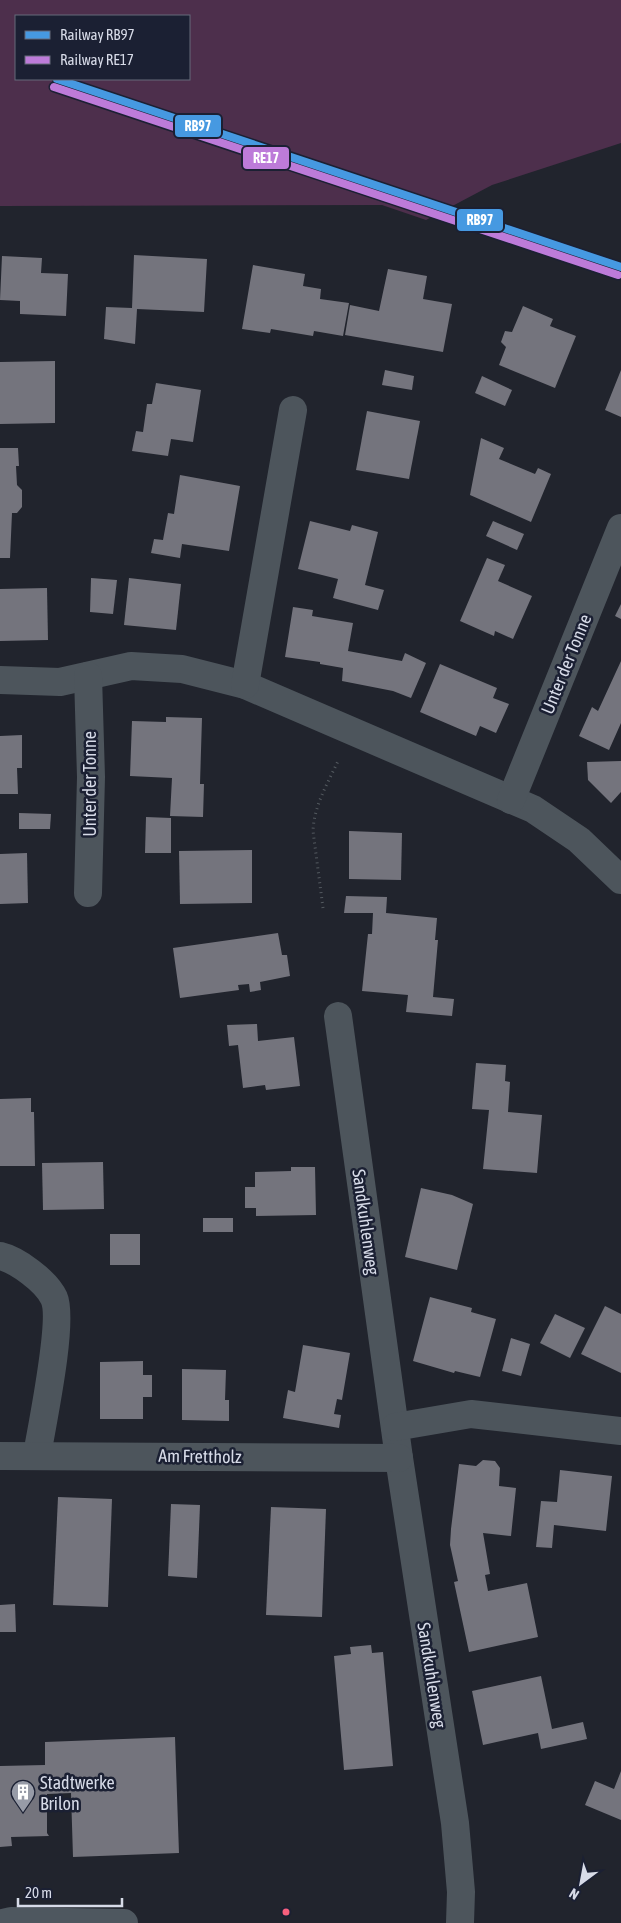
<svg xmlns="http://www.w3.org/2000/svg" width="621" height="1923" font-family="'Asap Condensed',sans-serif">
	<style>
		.grass { fill: #4d2f4c; fill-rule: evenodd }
		.building { fill: #74747d }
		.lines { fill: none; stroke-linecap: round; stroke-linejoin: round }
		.path { stroke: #545a60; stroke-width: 3; stroke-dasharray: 1 4; stroke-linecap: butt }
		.street { stroke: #4d555c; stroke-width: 28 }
		.secondary { stroke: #4e575f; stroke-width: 28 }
		.rail-1-casing { stroke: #1b2033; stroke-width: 11 }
		.rail-2-casing { stroke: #1b2033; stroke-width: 11 }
		.rail-1 { stroke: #4699e1; stroke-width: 8 }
		.rail-2 { stroke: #bd7bd9; stroke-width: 8 }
		.bus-dot { fill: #f8607d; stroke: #1b2033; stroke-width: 2 }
		.labels { text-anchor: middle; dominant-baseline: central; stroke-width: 5; stroke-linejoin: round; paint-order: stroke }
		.street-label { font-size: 18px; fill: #d7dbe8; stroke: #1b2033 }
		.poi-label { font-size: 18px; fill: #d7dbe8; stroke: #1b2033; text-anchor: start }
		.line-badge { stroke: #1b2033; stroke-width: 2 }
		.badge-label { font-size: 14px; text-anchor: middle; font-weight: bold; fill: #fff }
	</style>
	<rect width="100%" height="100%" fill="#21242d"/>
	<path class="grass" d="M 0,0 L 621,0 L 621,143 L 492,185 L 426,220 L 382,205 L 0,206 ZM 16,16 L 189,16 L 189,79 L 16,79 Z"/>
	<g class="building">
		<path d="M 134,255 L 207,259 L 204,312 L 137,309 L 135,344 L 104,339 L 106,307 L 132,308 Z"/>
		<path d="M 2,256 L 42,258 L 41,273 L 68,274 L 66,316 L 20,314 L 20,301 L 0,300 Z"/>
		<path d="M 253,265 L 305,274 L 303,286 L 321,289 L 320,299 L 349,303 L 343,336 L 314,331 L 313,336 L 271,329 L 270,333 L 242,329 Z"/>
		<path d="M 388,269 L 427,276 L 423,299 L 452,304 L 443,352 L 345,335 L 350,305 L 379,311 Z"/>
		<path d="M 523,306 L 553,319 L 550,326 L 576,336 L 555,388 L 499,365 L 506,347 L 501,342 L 505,331 L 512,332 Z"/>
		<path d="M 55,361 L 55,423 L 0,424 L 0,362 Z"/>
		<path d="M 385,370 L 414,376 L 412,390 L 382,385 Z"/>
		<path d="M 621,370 L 621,417 L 605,410 Z"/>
		<path d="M 482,376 L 512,390 L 505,406 L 475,393 Z"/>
		<path d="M 156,383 L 201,390 L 193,442 L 171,439 L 168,456 L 132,451 L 136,431 L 143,432 L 147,404 L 152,404 Z"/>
		<path d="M 367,411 L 420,421 L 409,479 L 356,470 Z"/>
		<path d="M 481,438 L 504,448 L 499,459 L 535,474 L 538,468 L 551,474 L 531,522 L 470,495 Z"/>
		<path d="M 0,448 L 18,448 L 19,466 L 16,466 L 17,485 L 22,490 L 22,507 L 17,513 L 12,513 L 10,558 L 0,558 Z"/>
		<path d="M 180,475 L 240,486 L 229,551 L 182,544 L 180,558 L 151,553 L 154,539 L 163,540 L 168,513 L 174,514 Z"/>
		<path d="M 310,521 L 350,531 L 352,525 L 378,532 L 365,585 L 384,590 L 378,610 L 333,598 L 338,579 L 298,569 Z"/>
		<path d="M 493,521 L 524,534 L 517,550 L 486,536 Z"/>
		<path d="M 487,558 L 505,565 L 498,581 L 532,596 L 513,639 L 495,631 L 494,636 L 460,621 Z"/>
		<path d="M 91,578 L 117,580 L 113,614 L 90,612 Z"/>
		<path d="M 129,578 L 181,584 L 176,630 L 124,625 Z"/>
		<path d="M 47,588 L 48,640 L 0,641 L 0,589 Z"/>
		<path d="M 621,604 L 621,619 L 615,616 Z"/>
		<path d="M 293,607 L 313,610 L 312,616 L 353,623 L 348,651 L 402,661 L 405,653 L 426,663 L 411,698 L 393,691 L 342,681 L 343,668 L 320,664 L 320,662 L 285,657 Z"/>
		<path d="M 621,661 L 621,723 L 609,750 L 579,736 L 592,707 L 598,711 Z"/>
		<path d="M 440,664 L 497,688 L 493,698 L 509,704 L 496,733 L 480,726 L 476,736 L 420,712 Z"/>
		<path d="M 166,717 L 202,718 L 200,784 L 204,784 L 203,817 L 170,816 L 172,778 L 130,776 L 132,721 L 166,722 Z"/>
		<path d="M 22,735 L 22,768 L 17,768 L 18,794 L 0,794 L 0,736 Z"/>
		<path d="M 621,761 L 621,792 L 611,803 L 588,780 L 587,762 Z"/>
		<path d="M 19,813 L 51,814 L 50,829 L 19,829 Z"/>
		<path d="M 146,817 L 171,818 L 171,853 L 145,853 Z"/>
		<path d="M 349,831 L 402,833 L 401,880 L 349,879 Z"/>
		<path d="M 252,850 L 252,903 L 180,904 L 179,851 Z"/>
		<path d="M 27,853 L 28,903 L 0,904 L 0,854 Z"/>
		<path d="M 346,896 L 387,897 L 386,913 L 437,918 L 435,940 L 438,940 L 433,997 L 454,999 L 452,1016 L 406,1012 L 408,995 L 362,991 L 368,934 L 372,934 L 373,913 L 344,913 Z"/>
		<path d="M 278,933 L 282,955 L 287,955 L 290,976 L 260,982 L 261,990 L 250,992 L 249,984 L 238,985 L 239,990 L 180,998 L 173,948 Z"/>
		<path d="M 257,1024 L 258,1041 L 294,1037 L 300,1086 L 266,1090 L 265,1085 L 243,1088 L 238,1045 L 229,1046 L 227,1025 Z"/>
		<path d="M 476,1063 L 506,1065 L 505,1081 L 510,1082 L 508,1112 L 542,1115 L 537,1173 L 483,1169 L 489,1110 L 472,1109 Z"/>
		<path d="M 31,1098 L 31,1112 L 34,1112 L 35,1166 L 0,1166 L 0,1099 Z"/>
		<path d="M 103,1162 L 104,1209 L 43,1210 L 42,1163 Z"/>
		<path d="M 291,1167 L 315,1167 L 316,1215 L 256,1216 L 256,1208 L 245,1208 L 245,1187 L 255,1187 L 255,1172 L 291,1171 Z"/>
		<path d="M 421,1188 L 452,1195 L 473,1204 L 457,1270 L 405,1257 Z"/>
		<rect x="203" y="1218" width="30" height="14"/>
		<rect x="110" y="1234" width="30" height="31"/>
		<path d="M 430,1297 L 472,1308 L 471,1312 L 496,1319 L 480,1377 L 455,1371 L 454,1373 L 413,1361 Z"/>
		<path d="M 605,1306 L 621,1314 L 621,1373 L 581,1354 Z"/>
		<path d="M 555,1314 L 585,1328 L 570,1358 L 540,1343 Z"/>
		<path d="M 511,1338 L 530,1344 L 521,1376 L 502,1371 Z"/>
		<path d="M 303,1345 L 350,1353 L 342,1400 L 337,1399 L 334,1414 L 341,1415 L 339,1428 L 283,1418 L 288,1390 L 295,1392 Z"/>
		<path d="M 143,1361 L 143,1375 L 152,1375 L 152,1397 L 143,1397 L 143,1419 L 100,1419 L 100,1362 Z"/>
		<path d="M 182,1369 L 226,1370 L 225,1400 L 229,1400 L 229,1421 L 182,1420 Z"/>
		<path d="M 483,1460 L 495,1461 L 500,1468 L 499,1486 L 516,1488 L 511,1536 L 483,1533 L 490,1574 L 485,1575 L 488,1591 L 527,1583 L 538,1637 L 469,1652 L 454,1582 L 458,1581 L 450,1545 L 451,1529 L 459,1464 L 476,1466 Z"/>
		<path d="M 560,1470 L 612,1476 L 606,1531 L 554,1525 L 552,1548 L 536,1547 L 541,1501 L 557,1502 Z"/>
		<path d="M 58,1497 L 112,1499 L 108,1607 L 53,1605 Z"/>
		<path d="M 171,1504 L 200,1505 L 197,1578 L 168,1576 Z"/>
		<path d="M 271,1507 L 326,1509 L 322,1617 L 266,1615 Z"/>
		<path d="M 15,1604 L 16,1632 L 0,1632 L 0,1605 Z"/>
		<path d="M 371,1645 L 372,1653 L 383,1652 L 393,1766 L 344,1770 L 334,1656 L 351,1654 L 350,1647 Z"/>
		<path d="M 541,1676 L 552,1729 L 583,1722 L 587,1739 L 541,1749 L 538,1733 L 483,1745 L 472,1691 Z"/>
		<path d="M 175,1737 L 179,1853 L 73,1857 L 71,1793 L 47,1794 L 47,1833 L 49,1836 L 11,1837 L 12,1846 L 0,1847 L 0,1766 L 45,1765 L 45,1742 Z"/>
		<path d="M 621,1771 L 621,1820 L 585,1805 L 595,1781 L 614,1789 Z"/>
	</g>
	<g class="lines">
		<path class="path" d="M 323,908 L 313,831 C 314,805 328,783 339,759"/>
		<g class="street">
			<path d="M 0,680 L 60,682 L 131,666 L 182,669 L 245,685 L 533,809 L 579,840 L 621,880"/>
			<path d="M 245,685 L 293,410"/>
			<path d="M 511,800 L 621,528"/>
			<path d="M 88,893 L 91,777 L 88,676"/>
			<path d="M 338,1016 L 399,1458 L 455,1823 L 461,1892 L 460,1923"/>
			<path d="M 0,1256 C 17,1260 46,1281 54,1298 C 64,1320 42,1425 37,1455"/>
			<path d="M 395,1427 L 471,1414 L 621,1431"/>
			<path d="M 0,1456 L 399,1458"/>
		</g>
		<path class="secondary" d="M 3,1923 L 11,1921 L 124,1923"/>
		<g class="rail-1-casing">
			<path id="rail-1" d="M 57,79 L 621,267"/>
		</g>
		<g class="rail-2-casing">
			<path id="rail-2" d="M 54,87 L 618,275"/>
		</g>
		<use href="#rail-1" class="rail-1"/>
		<use href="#rail-2" class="rail-2"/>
	</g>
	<defs>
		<g id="building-pin" transform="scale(1.25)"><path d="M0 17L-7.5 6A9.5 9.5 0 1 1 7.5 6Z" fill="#979ba7" stroke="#1b2033"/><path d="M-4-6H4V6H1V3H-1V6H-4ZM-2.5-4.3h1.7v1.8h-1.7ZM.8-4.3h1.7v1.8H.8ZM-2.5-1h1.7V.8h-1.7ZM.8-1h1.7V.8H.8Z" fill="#fff"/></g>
	</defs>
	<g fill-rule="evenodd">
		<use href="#building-pin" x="23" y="1792"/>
	</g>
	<circle class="bus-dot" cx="286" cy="1912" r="4.5"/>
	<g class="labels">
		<g class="street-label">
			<text transform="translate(566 664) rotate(-68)">Unter der Tonne</text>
			<text transform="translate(89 784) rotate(-90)">Unter der Tonne</text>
			<text transform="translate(366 1222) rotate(82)">Sandkuhlenweg</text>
			<text transform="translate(200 1456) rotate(1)">Am Frettholz</text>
			<text transform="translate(432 1675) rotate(81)">Sandkuhlenweg</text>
		</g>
		<g class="poi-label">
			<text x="40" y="1782">Stadtwerke<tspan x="40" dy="21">Brilon</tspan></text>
		</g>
	</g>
	<g class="line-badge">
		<rect x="174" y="114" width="48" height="24" rx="5" fill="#4699e1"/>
		<rect x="242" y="146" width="48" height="24" rx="5" fill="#bd7bd9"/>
		<rect x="456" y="208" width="48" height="24" rx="5" fill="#4699e1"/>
	</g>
	<g class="badge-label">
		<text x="198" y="131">RB97</text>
		<text x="266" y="163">RE17</text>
		<text x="480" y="225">RB97</text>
	</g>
	<rect x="15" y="15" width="175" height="65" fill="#1b2033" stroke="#666b7b"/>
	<rect x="25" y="31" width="25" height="8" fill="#4699e1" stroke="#666b7b"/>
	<text x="60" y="40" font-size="15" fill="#d7dbe8">Railway RB97</text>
	<rect x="25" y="56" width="25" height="8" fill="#bd7bd9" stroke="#666b7b"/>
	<text x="60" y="65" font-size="15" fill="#d7dbe8">Railway RE17</text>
	<g transform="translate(581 1883) rotate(212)" stroke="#1b2033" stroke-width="4" paint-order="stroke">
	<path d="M0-4L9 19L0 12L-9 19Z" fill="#d7dbe8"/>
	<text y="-8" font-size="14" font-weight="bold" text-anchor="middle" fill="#d7dbe8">N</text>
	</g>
	<path d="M18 1898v8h104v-8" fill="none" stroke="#d7dbe8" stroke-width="2.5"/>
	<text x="25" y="1898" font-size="15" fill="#d7dbe8" stroke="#1b2033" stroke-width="4" paint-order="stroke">20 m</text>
</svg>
